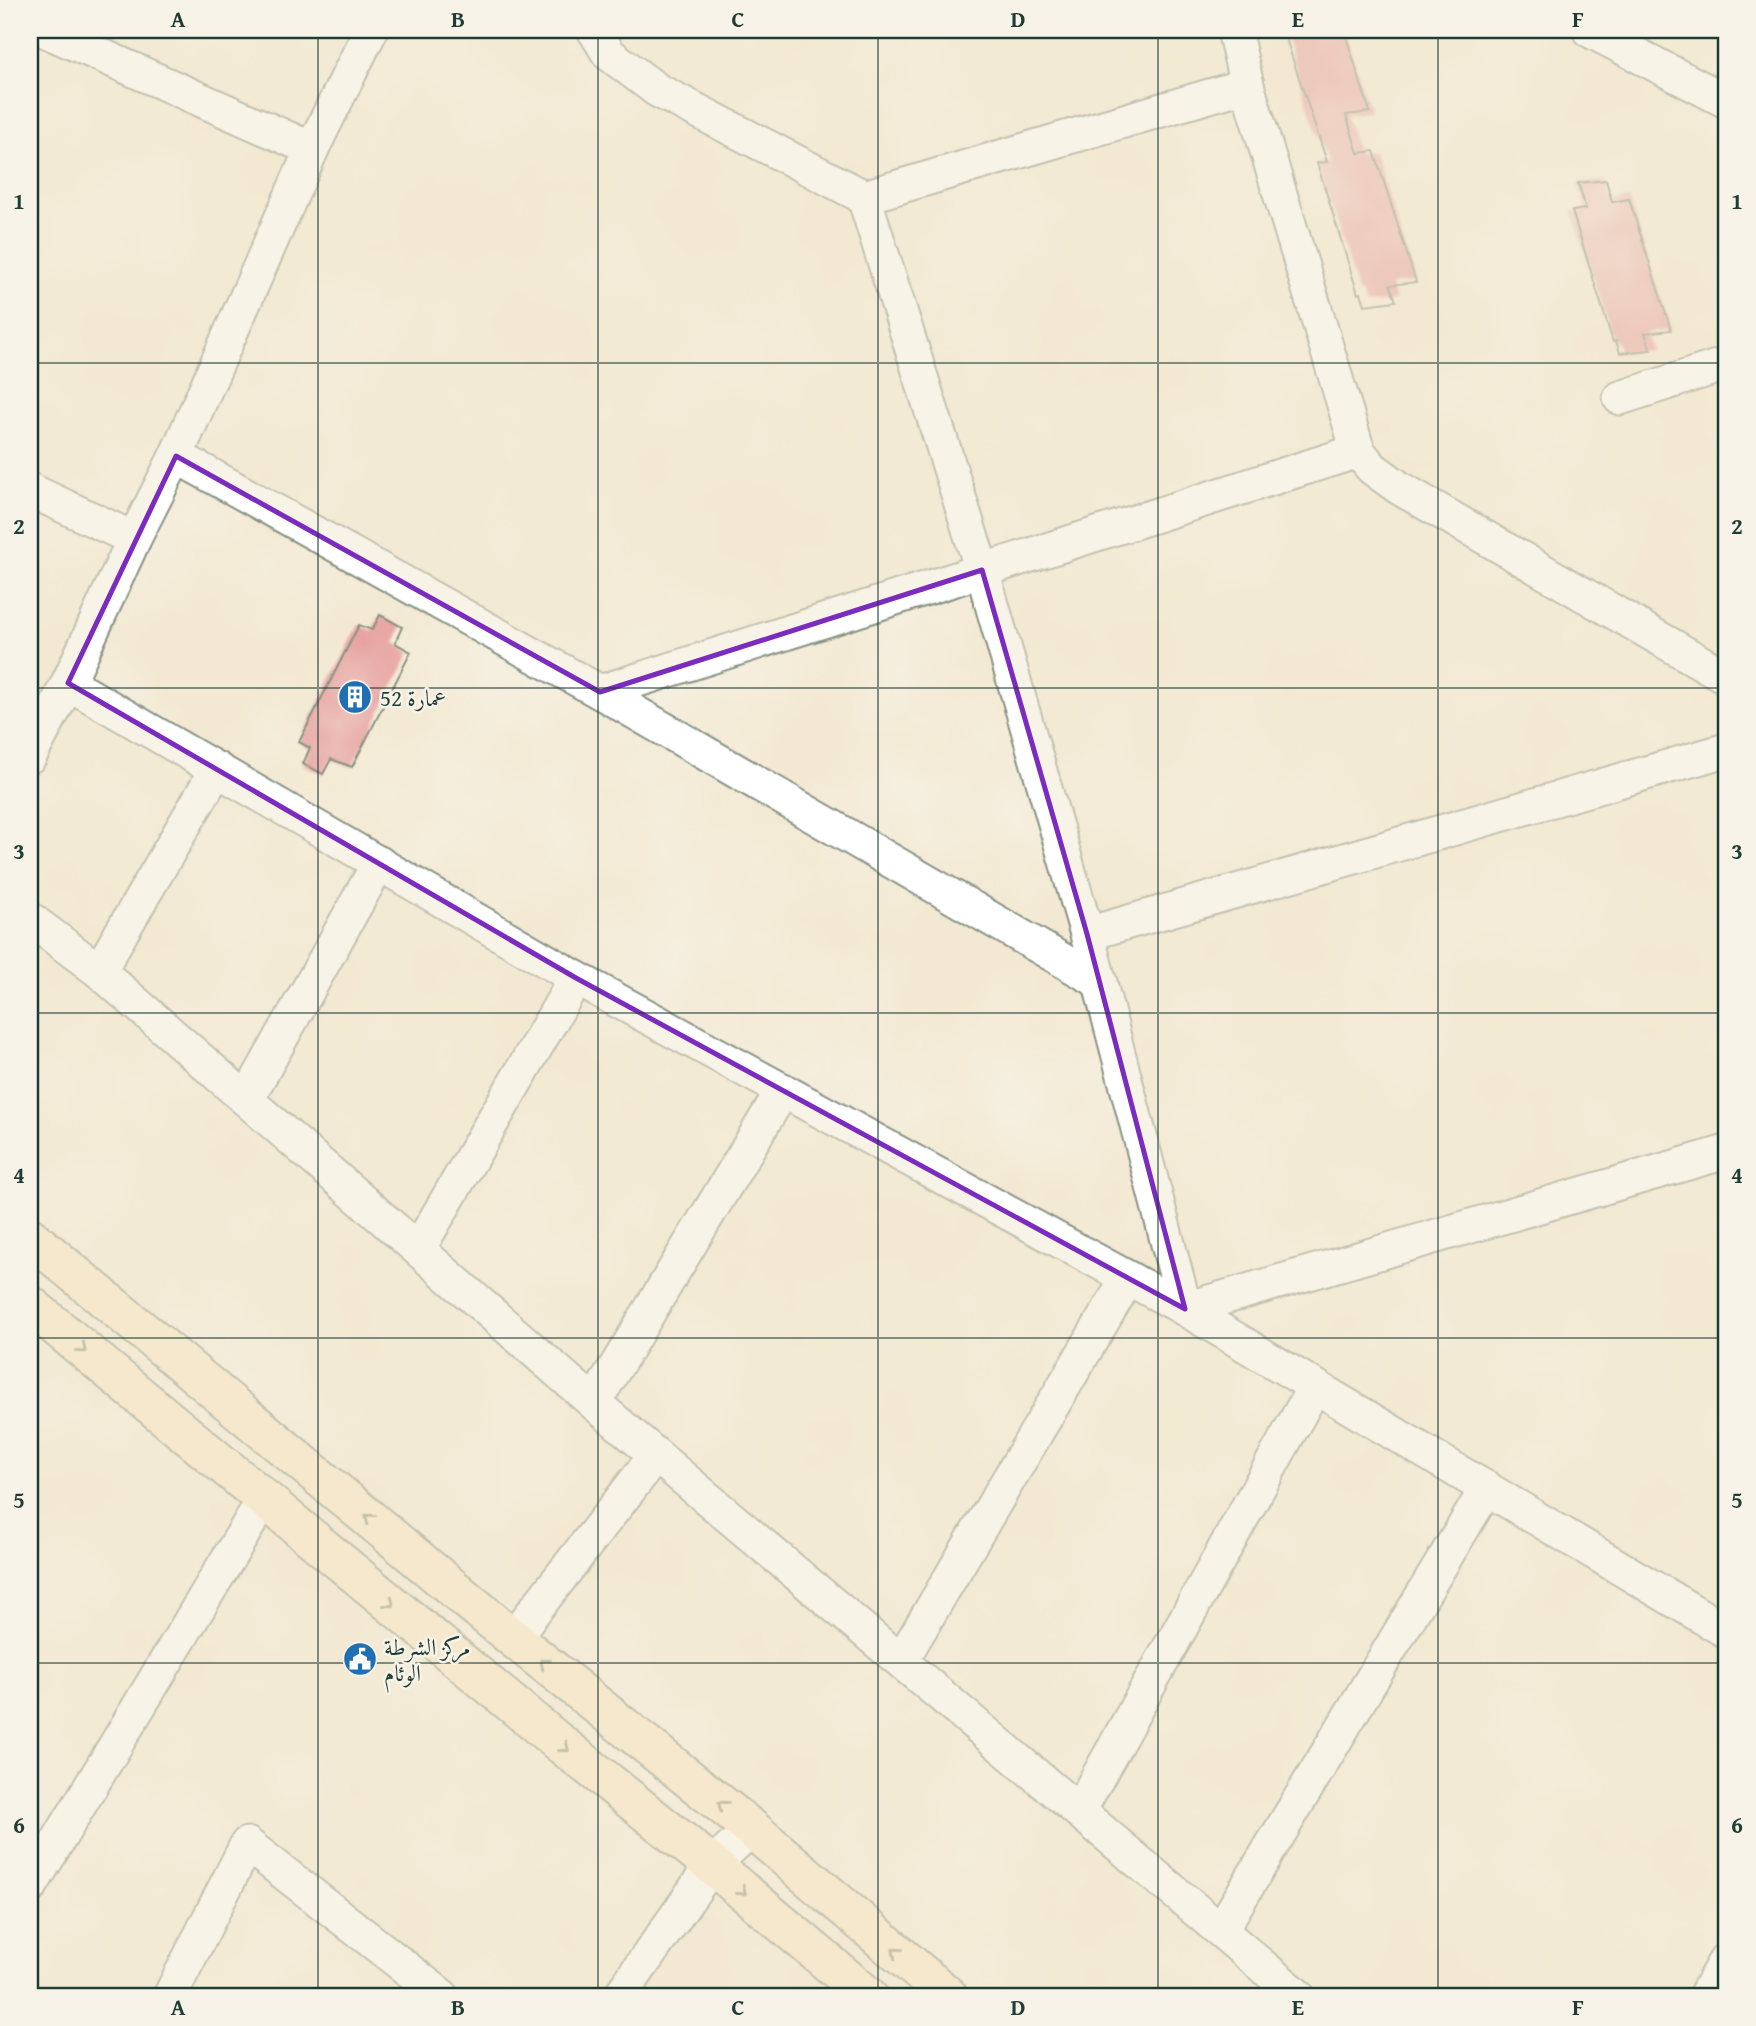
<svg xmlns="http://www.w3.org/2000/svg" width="1756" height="2026" font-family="'Gentium Book Plus',Amiri,serif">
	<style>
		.building { fill: #e7a3a1 }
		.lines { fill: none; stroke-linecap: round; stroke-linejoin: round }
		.street-casing { stroke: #899384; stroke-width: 37 }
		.secondary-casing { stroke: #899384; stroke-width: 42 }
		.street { stroke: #fff; stroke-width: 33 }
		.secondary { stroke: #fae7c3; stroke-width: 38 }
		.oneway { stroke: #8c927c }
		.marked { fill: none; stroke: #7b2cbf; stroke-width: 5; stroke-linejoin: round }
		.grid { fill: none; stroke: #1f3d34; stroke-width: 2; stroke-opacity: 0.55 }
		.labels { text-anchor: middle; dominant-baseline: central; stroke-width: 5; stroke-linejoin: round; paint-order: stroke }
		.poi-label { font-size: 23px; fill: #1f3d34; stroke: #f7f3e8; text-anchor: start }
		.neatline { fill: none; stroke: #1f3d34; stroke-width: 2.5 }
		.grid-label { font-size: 23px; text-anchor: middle; font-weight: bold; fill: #1f3d34 }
	</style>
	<rect width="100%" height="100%" fill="#f7f3e8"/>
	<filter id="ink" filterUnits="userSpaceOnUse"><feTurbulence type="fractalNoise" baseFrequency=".0143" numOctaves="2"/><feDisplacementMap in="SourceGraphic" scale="14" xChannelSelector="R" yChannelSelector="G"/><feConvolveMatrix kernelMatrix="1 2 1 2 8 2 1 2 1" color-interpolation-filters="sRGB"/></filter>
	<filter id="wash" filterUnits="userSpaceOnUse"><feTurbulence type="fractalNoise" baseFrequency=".00686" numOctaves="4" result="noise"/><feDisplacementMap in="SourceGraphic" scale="28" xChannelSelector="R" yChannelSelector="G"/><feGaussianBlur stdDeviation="1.57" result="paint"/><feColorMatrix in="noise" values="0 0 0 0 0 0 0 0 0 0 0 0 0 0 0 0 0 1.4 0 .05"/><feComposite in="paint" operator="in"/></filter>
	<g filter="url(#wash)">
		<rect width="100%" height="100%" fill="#f3e9d3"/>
		<g id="blocks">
			<g class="building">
				<path d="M 1283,30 L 1344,30 L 1370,112 L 1346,115 L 1358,153 L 1374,151 L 1416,282 L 1390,285 L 1396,301 L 1365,305 L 1361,293 L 1358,294 L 1317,163 L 1327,162 Z"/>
				<path d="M 1606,180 L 1612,202 L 1629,199 L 1671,330 L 1645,333 L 1651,350 L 1620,353 L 1616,341 L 1613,342 L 1572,211 L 1586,209 L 1578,183 Z"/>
				<path d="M 380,615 L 402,627 L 395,643 L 411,652 L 352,767 L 331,759 L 323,774 L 303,764 L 310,748 L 299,742 L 359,625 L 372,630 Z"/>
			</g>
		</g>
	</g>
	<g filter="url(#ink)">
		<use href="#blocks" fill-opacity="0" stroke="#899384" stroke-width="2"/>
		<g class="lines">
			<g class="street-casing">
				<g id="street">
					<path d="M 44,30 L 312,149"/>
					<path d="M 594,30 L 609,54 L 657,90 L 864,197 L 1247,85"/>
					<path d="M 1234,30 L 1247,85 L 1358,451"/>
					<path d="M 1589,30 L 1726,101"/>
					<path d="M 864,197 L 982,570 L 1087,934 L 1185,1309 L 1726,1152"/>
					<path d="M 1620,398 L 1726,364"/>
					<path d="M 176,456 L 600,692 L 1358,451 L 1372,468 L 1398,487 L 1726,677"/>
					<path d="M 30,490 L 134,539"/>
					<path d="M 68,683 L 576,978 L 1185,1309 L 1726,1631"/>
					<path d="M 600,692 L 1100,982"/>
					<path d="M 30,756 L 68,683 L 134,539 L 176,456 L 312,149 L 371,30"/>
					<path d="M 30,919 L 99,971 L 594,1403 L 1298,1996"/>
					<path d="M 1087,934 L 1726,750"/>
					<path d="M 99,971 L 217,769"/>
					<path d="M 247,1099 L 379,863"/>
					<path d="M 419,1248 L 576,978"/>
					<path d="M 594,1403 L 783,1090"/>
					<path d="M 513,1638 L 656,1455"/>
					<path d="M 901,1661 L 1128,1278"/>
					<path d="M 1079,1811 L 1315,1386"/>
					<path d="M 30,1887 L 264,1499"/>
					<path d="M 1221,1930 L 1487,1488"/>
					<path d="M 170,1996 L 247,1844 L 442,1996"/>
					<path d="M 620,1996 L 712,1865 L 752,1829"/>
					<path d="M 1705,1996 L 1726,1959"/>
				</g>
			</g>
			<g class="secondary-casing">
				<g id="secondary">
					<path d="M 30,1237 L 513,1638 L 752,1829 L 948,1996"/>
					<path d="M 30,1305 L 552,1737 L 712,1865 L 868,1996"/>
				</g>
			</g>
			<use href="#street" class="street"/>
			<use href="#secondary" class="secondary"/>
		</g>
		<defs><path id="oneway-chevron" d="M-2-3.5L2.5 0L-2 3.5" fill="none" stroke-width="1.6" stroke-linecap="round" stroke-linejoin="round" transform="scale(1.75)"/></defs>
		<g class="oneway">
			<use href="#oneway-chevron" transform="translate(82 1349) rotate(40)"/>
			<use href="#oneway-chevron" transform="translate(369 1518) rotate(-140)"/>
			<use href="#oneway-chevron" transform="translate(390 1603) rotate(40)"/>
			<use href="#oneway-chevron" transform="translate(544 1663) rotate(-141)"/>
			<use href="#oneway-chevron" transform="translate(565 1748) rotate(39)"/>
			<use href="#oneway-chevron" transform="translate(722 1805) rotate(-141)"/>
			<use href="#oneway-chevron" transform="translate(742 1891) rotate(40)"/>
			<use href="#oneway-chevron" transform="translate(896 1952) rotate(-140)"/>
		</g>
	</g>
	<path d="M0 0H1756V2026H0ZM 176,456 L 600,692 L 982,570 L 1087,934 L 1185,1309 L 576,978 L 68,683 Z" fill="#f3e9d3" fill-opacity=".55" fill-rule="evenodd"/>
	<path class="marked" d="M 176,456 L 600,692 L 982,570 L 1087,934 L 1185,1309 L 576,978 L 68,683 Z"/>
	<path class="grid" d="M 318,30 L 318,1996M 598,30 L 598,1996M 878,30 L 878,1996M 1158,30 L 1158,1996M 1438,30 L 1438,1996M 30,363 L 1726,363M 30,688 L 1726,688M 30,1013 L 1726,1013M 30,1338 L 1726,1338M 30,1663 L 1726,1663"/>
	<defs>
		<g id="building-disc" transform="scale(1.75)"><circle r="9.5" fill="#1f6fb2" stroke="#f7f3e8"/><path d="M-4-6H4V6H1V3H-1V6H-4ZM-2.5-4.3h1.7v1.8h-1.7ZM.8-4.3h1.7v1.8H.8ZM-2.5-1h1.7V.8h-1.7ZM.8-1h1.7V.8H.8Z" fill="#fff"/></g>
		<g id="civic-disc" transform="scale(1.75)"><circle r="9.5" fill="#1f6fb2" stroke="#f7f3e8"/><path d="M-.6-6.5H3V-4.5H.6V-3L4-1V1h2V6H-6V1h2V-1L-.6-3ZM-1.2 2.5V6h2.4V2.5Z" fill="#fff"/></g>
	</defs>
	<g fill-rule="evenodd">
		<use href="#building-disc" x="355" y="697"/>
		<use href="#civic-disc" x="360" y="1659"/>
	</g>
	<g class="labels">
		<g class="poi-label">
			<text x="380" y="697">عمارة 52</text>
			<text x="384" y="1646">مركز الشرطة<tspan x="384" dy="26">الوئام</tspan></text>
		</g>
	</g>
	<rect width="1756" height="2026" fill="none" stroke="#f7f3e8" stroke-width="77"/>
	<rect x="38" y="38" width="1680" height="1950" class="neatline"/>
	<g class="grid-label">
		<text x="178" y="27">A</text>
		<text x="458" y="27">B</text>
		<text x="738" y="27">C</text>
		<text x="1018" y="27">D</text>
		<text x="1298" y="27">E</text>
		<text x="1578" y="27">F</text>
		<text x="19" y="209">1</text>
		<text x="1737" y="209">1</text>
		<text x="19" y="534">2</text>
		<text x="1737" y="534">2</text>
		<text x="19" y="859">3</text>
		<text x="1737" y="859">3</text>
		<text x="19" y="1183">4</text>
		<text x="1737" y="1183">4</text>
		<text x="19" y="1508">5</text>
		<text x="1737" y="1508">5</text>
		<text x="19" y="1833">6</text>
		<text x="1737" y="1833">6</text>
		<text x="178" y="2015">A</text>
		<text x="458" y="2015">B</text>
		<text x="738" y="2015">C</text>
		<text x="1018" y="2015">D</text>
		<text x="1298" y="2015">E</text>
		<text x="1578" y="2015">F</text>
	</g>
</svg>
